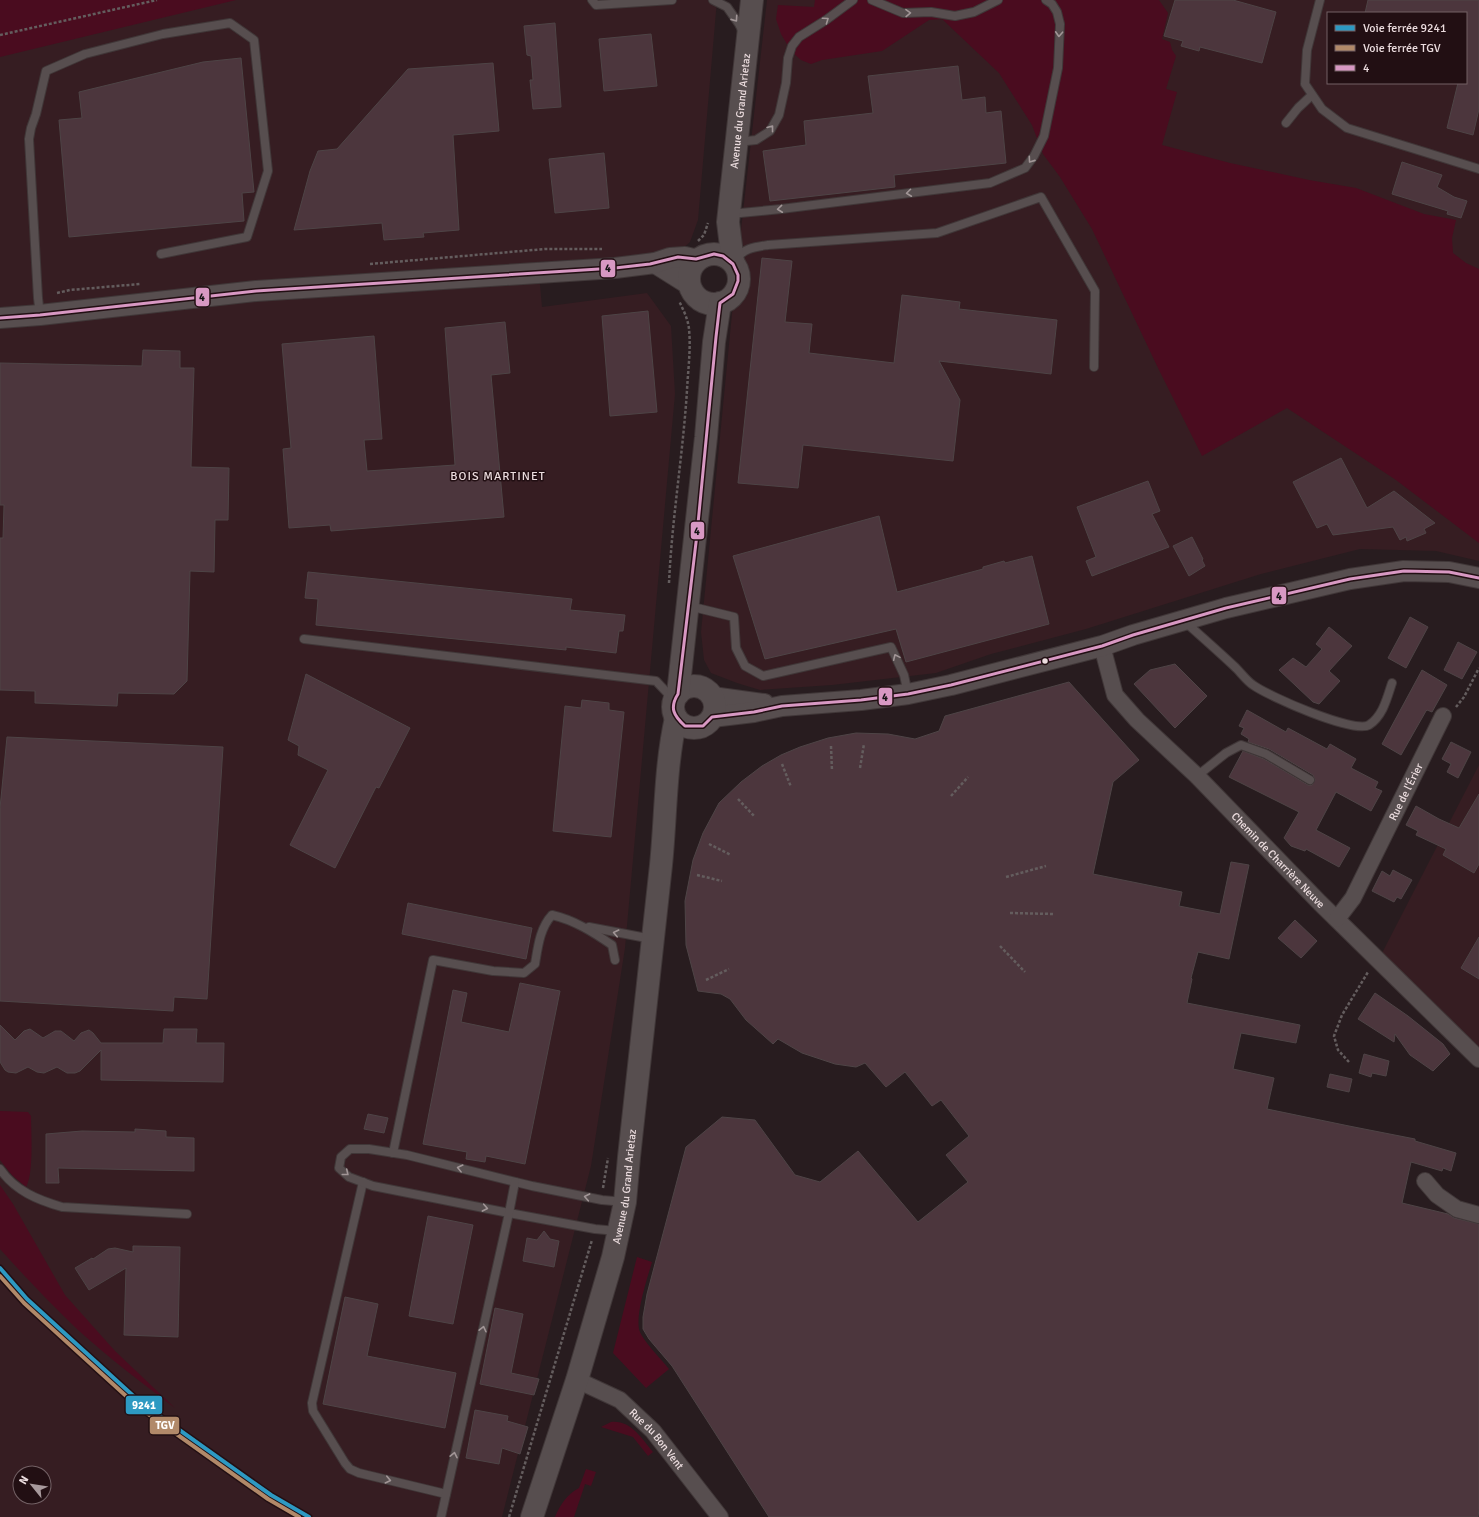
<svg xmlns="http://www.w3.org/2000/svg" width="1479" height="1517" font-family="Signika,sans-serif">
	<style>
		.built { fill: #361d22; fill-rule: evenodd }
		.green { fill: #4a0c1f }
		.building { fill: #4c363d; stroke: #4e4446 }
		.lines { fill: none; stroke-linecap: round; stroke-linejoin: round }
		.service-casing { stroke: #403738; stroke-width: 10 }
		.minor-casing { stroke: #403738; stroke-width: 18 }
		.tertiary-casing { stroke: #403738; stroke-width: 22 }
		.secondary-casing { stroke: #403738; stroke-width: 24 }
		.path { stroke: #645d5e; stroke-width: 2.5; stroke-dasharray: 3 2; stroke-linecap: butt }
		.service { stroke: #574e4f; stroke-width: 8 }
		.minor { stroke: #574e4f; stroke-width: 16 }
		.tertiary { stroke: #574e4f; stroke-width: 20 }
		.secondary { stroke: #574e4f; stroke-width: 22 }
		.bus-1-casing { stroke: #220f13; stroke-width: 6 }
		.bus-1 { stroke: #d898c3; stroke-width: 3 }
		.rail-1-casing { stroke: #220f13; stroke-width: 7 }
		.rail-2-casing { stroke: #220f13; stroke-width: 7 }
		.rail-1 { stroke: #2d99c2; stroke-width: 4 }
		.rail-2 { stroke: #b18969; stroke-width: 4 }
		.oneway { stroke: #a29697 }
		.bus-dot { fill: #ecdddf; stroke: #220f13; stroke-width: 1.5 }
		.labels { text-anchor: middle; dominant-baseline: central; stroke-width: 3; stroke-linejoin: round; paint-order: stroke }
		.street-label { font-size: 11px; fill: #ecdddf; stroke: #220f13 }
		.neighbourhood-label { font-size: 12px; letter-spacing: 1px; fill: #ecdddf; stroke: #220f13 }
		.line-badge { stroke: #220f13; stroke-width: 1.5 }
		.badge-label { font-size: 11px; text-anchor: middle; font-weight: bold; fill: #fff }
		.pale-badge-label { font-size: 11px; text-anchor: middle; font-weight: bold; fill: #111 }
	</style>
	<rect width="100%" height="100%" fill="#281c1f"/>
	<g class="built">
		<path d="M 176,0 L 717,0 L 698,220 L 690,242 L 677,254 L 538,262 L 542,307 L 647,293 L 671,326 L 675,394 L 625,948 L 591,1166 L 502,1517 L 0,1517 L 0,37 ZM 20,1473 L 44,1473 L 44,1497 L 20,1497 Z"/>
		<path d="M 767,0 L 1479,0 L 1479,561 L 1436,551 L 1360,549 L 1261,574 L 1086,629 L 991,654 L 936,673 L 832,685 L 760,690 L 737,683 L 711,673 L 704,660 L 701,632 L 735,283 ZM 1328,13 L 1466,13 L 1466,83 L 1328,83 Z"/>
		<path d="M 1479,765 L 1479,1050 L 1380,957 Z"/>
	</g>
	<g class="green">
		<path d="M 0,0 L 236,0 L 0,57 Z"/>
		<path d="M 815,0 L 1159,0 L 1168,13 L 1162,39 L 1170,42 L 1172,50 L 1176,56 L 1166,89 L 1177,92 L 1162,145 L 1230,163 L 1309,180 L 1356,188 L 1424,214 L 1456,220 L 1452,238 L 1453,253 L 1466,263 L 1479,269 L 1479,543 L 1396,480 L 1287,408 L 1202,456 L 1159,370 L 1092,229 L 1060,177 L 1043,154 L 1032,125 L 999,73 L 942,19 L 929,20 L 882,51 L 822,60 L 811,64 L 801,60 L 791,51 L 781,34 L 776,19 L 778,5 L 814,7 Z"/>
		<path d="M 0,1111 L 28,1112 L 31,1116 C 31,1132 34,1174 26,1187 L 12,1175 L 0,1160 Z"/>
		<path d="M 0,1185 L 13,1204 L 65,1295 L 115,1351 L 175,1408 C 142,1383 109,1358 78,1330 C 51,1304 25,1277 0,1249 Z"/>
		<path d="M 637,1257 L 652,1262 C 647,1279 636,1312 639,1329 C 641,1339 662,1360 669,1369 L 646,1388 L 613,1353 Z"/>
		<path d="M 611,1422 C 631,1420 641,1438 653,1452 L 648,1456 L 633,1437 L 601,1427 Z"/>
		<path d="M 586,1469 L 596,1472 L 591,1486 L 585,1484 L 574,1517 L 555,1517 C 560,1505 567,1494 579,1488 Z"/>
	</g>
	<g class="building">
		<path d="M 1175,0 L 1233,0 L 1276,12 L 1262,63 L 1200,47 L 1199,51 L 1181,46 L 1183,41 L 1164,36 Z"/>
		<path d="M 1368,0 L 1479,0 L 1479,109 L 1473,135 L 1447,128 L 1458,83 L 1466,83 L 1466,13 L 1365,13 Z"/>
		<path d="M 555,23 L 561,107 L 533,109 L 530,80 L 533,80 L 531,56 L 527,55 L 524,26 Z"/>
		<path d="M 651,34 L 657,86 L 604,91 L 599,39 Z"/>
		<path d="M 241,58 L 254,192 L 242,193 L 244,221 L 69,237 L 59,120 L 82,118 L 79,92 L 203,62 Z"/>
		<path d="M 493,63 L 499,131 L 453,135 L 459,230 L 423,233 L 424,237 L 384,240 L 382,223 L 294,230 L 310,171 L 318,151 L 337,149 L 408,69 Z"/>
		<path d="M 958,66 L 962,100 L 985,97 L 986,113 L 1001,111 L 1006,163 L 894,175 L 895,187 L 770,201 L 763,151 L 806,145 L 804,121 L 873,113 L 868,76 Z"/>
		<path d="M 604,153 L 609,208 L 555,213 L 549,159 Z"/>
		<path d="M 1402,162 L 1442,175 L 1437,187 L 1454,197 L 1467,201 L 1461,218 L 1447,214 L 1448,211 L 1392,194 Z"/>
		<path d="M 762,258 L 792,261 L 785,322 L 812,324 L 809,353 L 894,363 L 902,295 L 960,302 L 959,309 L 1057,320 L 1051,374 L 939,361 L 960,400 L 953,461 L 803,445 L 798,488 L 738,483 Z"/>
		<path d="M 648,311 L 657,412 L 610,416 L 602,316 Z"/>
		<path d="M 505,322 L 510,373 L 491,375 L 504,517 L 331,531 L 330,525 L 289,528 L 283,449 L 291,448 L 282,344 L 374,336 L 382,439 L 364,440 L 367,471 L 455,465 L 445,328 Z"/>
		<path d="M 143,350 L 180,351 L 180,368 L 194,368 L 191,467 L 229,468 L 228,520 L 215,520 L 214,572 L 190,571 L 187,681 L 174,694 L 118,693 L 117,706 L 35,703 L 35,691 L 0,690 L 0,538 L 3,538 L 4,505 L 0,505 L 0,363 L 142,366 Z"/>
		<path d="M 1341,458 L 1367,508 L 1394,491 L 1435,523 L 1424,529 L 1426,533 L 1407,541 L 1406,537 L 1400,540 L 1393,527 L 1333,535 L 1327,524 L 1317,528 L 1293,482 Z"/>
		<path d="M 1148,481 L 1160,511 L 1152,514 L 1169,547 L 1092,576 L 1086,561 L 1096,557 L 1077,507 Z"/>
		<path d="M 879,516 L 897,592 L 983,569 L 983,567 L 1004,561 L 1005,563 L 1032,556 L 1049,624 L 906,662 L 896,629 L 765,659 L 733,556 Z"/>
		<path d="M 1192,537 L 1203,559 L 1202,560 L 1205,566 L 1189,576 L 1173,546 Z"/>
		<path d="M 308,572 L 572,599 L 570,610 L 625,615 L 623,631 L 619,631 L 616,653 L 566,647 L 566,650 L 316,625 L 318,599 L 305,598 Z"/>
		<path d="M 1410,617 L 1428,627 L 1406,668 L 1388,658 Z"/>
		<path d="M 1329,627 L 1352,646 L 1329,671 L 1340,681 L 1319,704 L 1313,702 L 1279,670 L 1293,658 L 1306,667 L 1322,649 L 1316,644 Z"/>
		<path d="M 1458,642 L 1477,652 L 1462,679 L 1444,670 Z"/>
		<path d="M 1175,664 L 1207,696 L 1175,728 L 1134,684 L 1150,670 Z"/>
		<path d="M 1422,670 L 1447,685 L 1432,712 L 1427,710 L 1426,711 L 1401,755 L 1382,744 Z"/>
		<path d="M 306,674 L 410,728 L 379,788 L 376,787 L 335,868 L 290,845 L 328,770 L 298,755 L 299,746 L 288,740 Z"/>
		<path d="M 1069,682 L 1139,760 L 1113,782 L 1093,874 L 1182,892 L 1179,906 L 1220,914 L 1231,862 L 1249,865 L 1229,959 L 1198,952 L 1191,978 L 1192,979 L 1187,1003 L 1300,1025 L 1296,1043 L 1241,1033 L 1233,1069 L 1274,1078 L 1267,1109 L 1349,1126 L 1415,1139 L 1415,1141 L 1456,1153 L 1451,1171 L 1443,1168 L 1442,1171 L 1411,1162 L 1402,1203 L 1448,1214 L 1454,1218 L 1479,1224 L 1479,1509 L 1478,1517 L 769,1517 L 672,1366 L 649,1339 L 643,1329 L 643,1317 L 647,1294 L 686,1147 L 722,1117 L 755,1120 L 795,1175 L 820,1182 L 858,1151 L 918,1222 L 968,1182 L 946,1155 L 969,1136 L 941,1100 L 932,1106 L 905,1072 L 886,1087 L 865,1063 L 856,1067 L 835,1064 L 802,1053 L 778,1039 L 773,1044 L 746,1020 L 730,999 L 721,994 L 698,991 L 686,945 L 685,901 L 693,860 L 703,833 L 719,803 L 741,782 L 762,766 L 781,755 L 800,747 L 828,738 L 856,733 L 888,734 L 915,739 L 939,731 L 945,716 Z"/>
		<path d="M 582,700 L 609,703 L 609,710 L 624,712 L 611,837 L 553,831 L 565,706 L 581,708 Z"/>
		<path d="M 1247,710 L 1286,732 L 1288,728 L 1327,749 L 1330,744 L 1356,759 L 1351,768 L 1378,782 L 1375,788 L 1382,791 L 1371,811 L 1336,792 L 1316,830 L 1350,848 L 1339,867 L 1306,849 L 1305,851 L 1291,846 L 1284,838 L 1299,812 L 1229,777 L 1243,751 L 1264,759 L 1308,785 L 1312,785 L 1315,780 L 1313,775 L 1269,749 L 1248,742 L 1249,739 L 1241,734 L 1244,728 L 1239,726 Z"/>
		<path d="M 7,737 L 223,747 L 207,999 L 174,997 L 173,1011 L 0,1001 L 0,808 Z"/>
		<path d="M 1451,742 L 1471,752 L 1458,778 L 1447,772 L 1451,764 L 1442,759 Z"/>
		<path d="M 1479,794 L 1479,864 L 1474,873 L 1443,855 L 1446,849 L 1416,835 L 1418,831 L 1406,825 L 1416,806 L 1439,819 L 1459,828 Z"/>
		<path d="M 1393,870 L 1412,880 L 1401,899 L 1397,897 L 1394,902 L 1372,891 L 1382,871 L 1390,876 Z"/>
		<path d="M 408,903 L 532,928 L 526,959 L 402,934 Z"/>
		<path d="M 1295,920 L 1317,941 L 1301,958 L 1278,938 Z"/>
		<path d="M 1479,937 L 1479,979 L 1461,968 Z"/>
		<path d="M 520,983 L 560,991 L 525,1164 L 486,1156 L 485,1162 L 466,1159 L 467,1152 L 423,1144 L 453,990 L 467,993 L 461,1022 L 509,1032 Z"/>
		<path d="M 1375,993 L 1408,1016 L 1443,1044 L 1450,1054 L 1433,1071 L 1410,1055 L 1395,1034 L 1394,1042 L 1358,1019 Z"/>
		<path d="M 0,1025 L 15,1040 L 24,1031 L 30,1029 L 43,1038 L 55,1031 L 61,1031 L 74,1041 L 81,1033 L 89,1030 L 93,1033 L 101,1043 L 163,1043 L 164,1029 L 197,1029 L 196,1043 L 224,1043 L 223,1082 L 101,1080 L 101,1050 L 80,1071 L 75,1073 L 67,1073 L 57,1067 L 44,1073 L 37,1072 L 28,1067 L 16,1073 L 8,1072 L 5,1070 L 0,1062 Z"/>
		<path d="M 1364,1054 L 1389,1061 L 1386,1076 L 1372,1073 L 1371,1077 L 1359,1073 Z"/>
		<path d="M 1330,1074 L 1352,1079 L 1349,1092 L 1327,1087 Z"/>
		<path d="M 368,1114 L 388,1118 L 384,1133 L 364,1129 Z"/>
		<path d="M 135,1129 L 166,1131 L 166,1137 L 194,1138 L 194,1171 L 58,1168 L 59,1183 L 46,1183 L 46,1134 L 82,1131 L 135,1132 Z"/>
		<path d="M 428,1216 L 473,1225 L 453,1324 L 409,1316 Z"/>
		<path d="M 544,1231 L 550,1239 L 559,1241 L 554,1267 L 523,1261 L 527,1238 L 537,1240 Z"/>
		<path d="M 133,1246 L 180,1247 L 178,1337 L 124,1335 L 126,1268 L 89,1290 L 75,1268 L 92,1258 L 93,1259 L 108,1249 L 115,1248 L 133,1252 Z"/>
		<path d="M 345,1297 L 378,1304 L 367,1356 L 456,1373 L 445,1428 L 323,1404 Z"/>
		<path d="M 495,1308 L 523,1314 L 511,1373 L 539,1379 L 534,1395 L 480,1384 Z"/>
		<path d="M 475,1410 L 508,1416 L 507,1421 L 528,1427 L 520,1454 L 502,1448 L 499,1464 L 466,1458 Z"/>
	</g>
	<g class="lines">
		<g class="service-casing">
			<g id="service">
				<path d="M 592,0 L 596,5 L 672,0"/>
				<path d="M 713,0 L 727,7 L 739,24 L 743,32"/>
				<path d="M 872,0 L 903,13 L 931,12 L 955,16 L 974,12 L 998,0"/>
				<path d="M 1320,0 L 1307,50 L 1305,84 L 1322,109 L 1347,128 L 1479,169"/>
				<path d="M 1286,123 L 1298,108 L 1312,95"/>
				<path d="M 737,142 L 756,140 L 770,131 L 779,115 L 786,83 L 788,58 L 792,46 L 799,37 L 826,20 L 853,0"/>
				<path d="M 730,214 L 781,209 L 990,183 L 1025,168 L 1034,156 L 1044,136 L 1058,68 L 1060,24 L 1057,12 L 1052,4 L 1046,0"/>
				<path d="M 736,259 C 744,248 755,247 768,245 L 937,233 L 1041,197 L 1095,291 L 1094,367"/>
				<path d="M 40,315 L 38,298 L 29,139 L 31,128 L 36,114 L 46,71 L 85,54 L 163,34 L 230,23 L 254,40 L 268,171 L 247,237 L 161,254"/>
				<path d="M 689,606 L 734,617 L 736,648 L 745,666 L 763,676 L 891,647 L 904,675 L 908,694"/>
				<path d="M 1184,621 C 1202,637 1219,652 1236,668 C 1242,674 1247,681 1253,685 C 1268,696 1354,734 1369,725 C 1383,716 1387,698 1392,683"/>
				<path d="M 304,639 L 656,681 L 674,700"/>
				<path d="M 1197,776 L 1226,753 L 1241,745 L 1266,754 L 1310,780"/>
				<path d="M 589,927 L 652,939"/>
				<path d="M 393,1153 L 433,960 L 493,971 L 524,973 L 535,964 C 538,946 540,928 552,915 C 574,920 593,932 612,945 L 615,960"/>
				<path d="M 0,1169 C 15,1191 38,1200 62,1207 L 187,1214"/>
				<path d="M 363,1182 L 312,1403 L 313,1411 L 345,1463 L 350,1469 L 359,1473 L 446,1494"/>
				<path d="M 617,1231 L 595,1229 L 509,1213 L 373,1186 L 349,1177 L 339,1168 L 341,1157 L 350,1149 L 369,1149 L 407,1155 L 532,1186 L 602,1200 L 625,1202"/>
				<path d="M 441,1517 L 509,1213 L 515,1182"/>
			</g>
		</g>
		<g class="minor-casing">
			<g id="minor">
				<path id="s1" d="M 1102,646 L 1115,695 L 1137,720 L 1197,776 L 1320,903 L 1479,1059"/>
				<path id="s2" d="M 1337,919 L 1353,898 L 1443,716"/>
				<path d="M 1425,1181 L 1437,1195 L 1457,1209 L 1479,1215"/>
				<path id="s3" d="M 577,1380 L 620,1400 L 653,1431 L 720,1517"/>
			</g>
		</g>
		<g class="tertiary-casing">
			<g id="tertiary">
				<path d="M 655,263 L 690,285"/>
				<path d="M 0,318 L 40,315 L 256,291 L 615,268 L 655,263 L 670,258 L 685,257 L 698,260"/>
				<path d="M 712,697 L 764,704"/>
				<path d="M 712,717 L 754,712 L 782,706 L 861,700 L 908,694 L 951,685 L 1102,646 L 1133,635 L 1226,608 L 1350,579 L 1404,571 L 1449,572 L 1479,578"/>
			</g>
		</g>
		<g class="secondary-casing">
			<g id="secondary">
				<circle cx="714" cy="279" r="25"/>
				<path id="s4" d="M 733,262 L 728,222 L 752,0"/>
				<circle cx="694" cy="707" r="21"/>
				<path d="M 678,694 L 706,437 L 714,342 L 720,303"/>
				<path id="s5" d="M 532,1517 L 577,1380 L 613,1257 L 625,1202 L 629,1157 C 640,1060 651,963 661,865 C 666,816 665,767 676,718"/>
			</g>
		</g>
		<g class="path">
			<path d="M 0,35 L 157,0"/>
			<path d="M 698,241 L 704,235 L 708,223"/>
			<path d="M 370,264 L 545,249 L 602,249"/>
			<path d="M 57,293 L 70,290 L 140,284"/>
			<path d="M 669,583 C 672,518 683,454 687,390 C 688,370 691,349 689,329 C 688,319 683,309 679,301"/>
			<path d="M 1456,707 L 1464,697 L 1479,668"/>
			<path d="M 831,746 L 832,771"/>
			<path d="M 782,764 L 791,787"/>
			<path d="M 860,768 L 864,744"/>
			<path d="M 951,796 L 968,777"/>
			<path d="M 738,799 L 755,817"/>
			<path d="M 709,844 L 731,855"/>
			<path d="M 697,875 L 722,881"/>
			<path d="M 1006,877 L 1046,866"/>
			<path d="M 1010,913 L 1054,914"/>
			<path d="M 1000,946 L 1025,972"/>
			<path d="M 706,980 L 729,969"/>
			<path d="M 1349,1062 L 1338,1050 L 1334,1036 L 1342,1015 L 1368,972"/>
			<path d="M 603,1188 L 608,1158"/>
			<path d="M 509,1517 L 592,1240"/>
		</g>
		<use href="#service" class="service"/>
		<use href="#minor" class="minor"/>
		<use href="#tertiary" class="tertiary"/>
		<use href="#secondary" class="secondary"/>
		<g class="bus-1-casing">
			<path id="bus-1" d="M 0,318 L 40,315 L 256,291 L 615,268 L 650,264 L 678,257 L 696,259 L 714,254 L 723,256 L 733,264 L 738,275 L 738,281 L 733,294 L 720,303 L 716,337 L 697,534 L 678,694 C 669,708 674,716 685,726 L 703,726 L 712,717 L 754,712 L 782,706 L 861,700 L 908,694 L 951,685 L 1102,646 L 1133,635 L 1226,608 L 1350,579 L 1404,571 L 1449,572 L 1479,578"/>
		</g>
		<use href="#bus-1" class="bus-1"/>
		<g class="rail-1-casing">
			<path id="rail-1" d="M 0,1268 L 27,1299 L 140,1402 L 271,1495 L 309,1517"/>
		</g>
		<g class="rail-2-casing">
			<path id="rail-2" d="M 0,1276 L 24,1303 L 137,1406 L 268,1499 L 299,1517"/>
		</g>
		<use href="#rail-1" class="rail-1"/>
		<use href="#rail-2" class="rail-2"/>
	</g>
	<defs><path id="oneway-chevron" d="M-2-3.5L2.5 0L-2 3.5" fill="none" stroke-width="1.6" stroke-linecap="round" stroke-linejoin="round"/></defs>
	<g class="oneway">
		<use href="#oneway-chevron" transform="translate(908 13) rotate(-1)"/>
		<use href="#oneway-chevron" transform="translate(735 19) rotate(55)"/>
		<use href="#oneway-chevron" transform="translate(826 20) rotate(-35)"/>
		<use href="#oneway-chevron" transform="translate(1059 34) rotate(93)"/>
		<use href="#oneway-chevron" transform="translate(771 128) rotate(-52)"/>
		<use href="#oneway-chevron" transform="translate(1031 160) rotate(125)"/>
		<use href="#oneway-chevron" transform="translate(909 193) rotate(173)"/>
		<use href="#oneway-chevron" transform="translate(780 209) rotate(174)"/>
		<use href="#oneway-chevron" transform="translate(896 657) rotate(-114)"/>
		<use href="#oneway-chevron" transform="translate(616 933) rotate(-167)"/>
		<use href="#oneway-chevron" transform="translate(460 1168) rotate(-166)"/>
		<use href="#oneway-chevron" transform="translate(346 1173) rotate(39)"/>
		<use href="#oneway-chevron" transform="translate(587 1197) rotate(-169)"/>
		<use href="#oneway-chevron" transform="translate(485 1208) rotate(11)"/>
		<use href="#oneway-chevron" transform="translate(483 1329) rotate(-77)"/>
		<use href="#oneway-chevron" transform="translate(454 1455) rotate(-78)"/>
		<use href="#oneway-chevron" transform="translate(388 1480) rotate(13)"/>
	</g>
	<circle class="bus-dot" cx="1045" cy="661" r="3.5"/>
	<g class="labels">
		<g class="street-label">
			<text stroke="none"><textPath href="#s4" startOffset="152">Avenue du Grand Arietaz</textPath></text>
			<text stroke="none"><textPath href="#s2" startOffset="145">Rue de l'Érier</textPath></text>
			<text stroke="none"><textPath href="#s1" startOffset="283">Chemin de Charrière Neuve</textPath></text>
			<text stroke="none"><textPath href="#s5" startOffset="344">Avenue du Grand Arietaz</textPath></text>
			<text stroke="none"><textPath href="#s3" startOffset="101">Rue du Bon Vent</textPath></text>
		</g>
		<g class="neighbourhood-label">
			<text x="498" y="476">BOIS MARTINET</text>
		</g>
	</g>
	<g class="line-badge">
		<rect x="600" y="259" width="16" height="19" rx="4" fill="#d898c3"/>
		<rect x="195" y="287" width="15" height="20" rx="4" fill="#d898c3"/>
		<rect x="690" y="521" width="15" height="19" rx="4" fill="#d898c3"/>
		<rect x="1271" y="586" width="16" height="19" rx="4" fill="#d898c3"/>
		<rect x="878" y="687" width="15" height="19" rx="4" fill="#d898c3"/>
		<rect x="125" y="1395" width="38" height="20" rx="4" fill="#2d99c2"/>
		<rect x="149" y="1416" width="31" height="19" rx="4" fill="#b18969"/>
	</g>
	<g class="badge-label">
		<text x="144" y="1409">9241</text>
		<text x="165" y="1429">TGV</text>
	</g>
	<g class="pale-badge-label">
		<text x="608" y="272">4</text>
		<text x="202" y="301">4</text>
		<text x="697" y="535">4</text>
		<text x="1279" y="600">4</text>
		<text x="885" y="701">4</text>
	</g>
	<rect x="1327" y="12" width="140" height="72" fill="#220f13" stroke="#736165"/>
	<rect x="1335" y="25" width="20" height="6" fill="#2d99c2" stroke="#736165"/>
	<text x="1363" y="32" font-size="12" fill="#ecdddf">Voie ferrée 9241</text>
	<rect x="1335" y="45" width="20" height="6" fill="#b18969" stroke="#736165"/>
	<text x="1363" y="52" font-size="12" fill="#ecdddf">Voie ferrée TGV</text>
	<rect x="1335" y="65" width="20" height="6" fill="#d898c3" stroke="#736165"/>
	<text x="1363" y="72" font-size="12" fill="#ecdddf">4</text>
	<g transform="translate(32 1485) rotate(300)"><circle r="19" fill="#220f13" stroke="#736165"/>
	<path d="M0-3L7 15L0 10L-7 15Z" fill="#a7999c"/>
	<text y="-6" font-size="11" font-weight="bold" text-anchor="middle" fill="#ecdddf">N</text>
	</g>
</svg>
